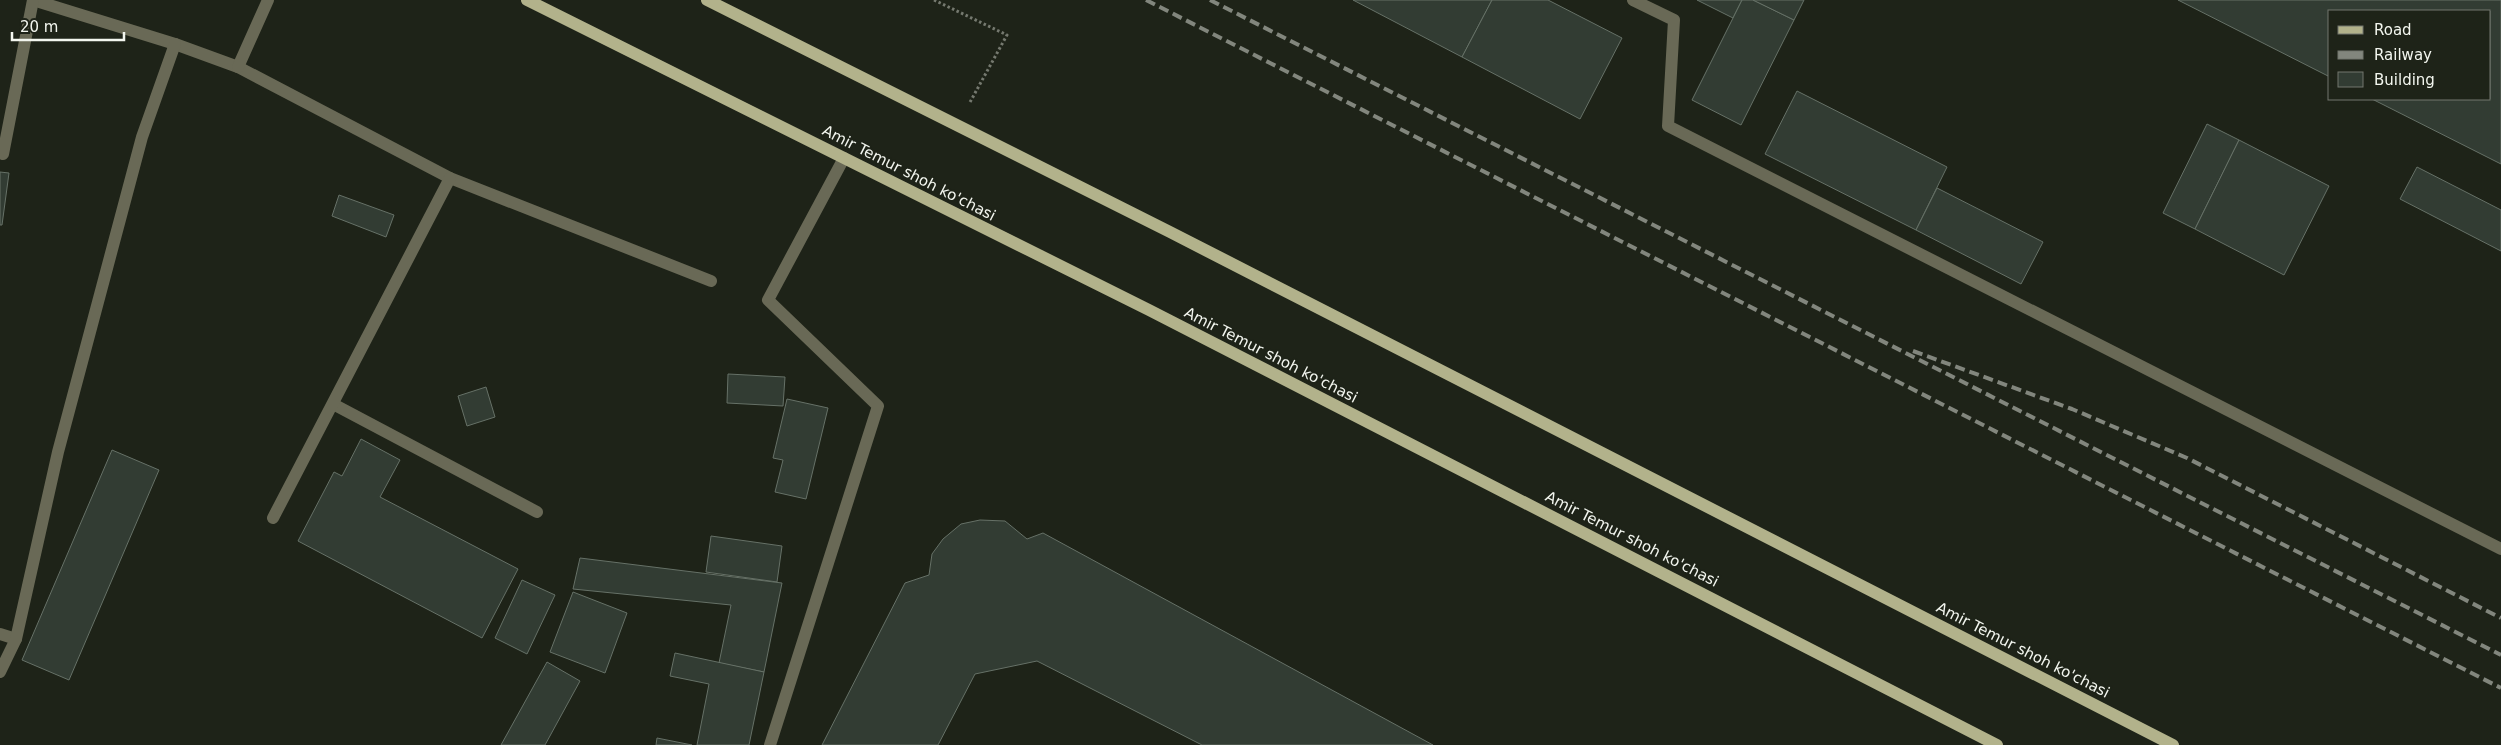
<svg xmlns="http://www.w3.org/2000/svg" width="2501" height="745" font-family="'DejaVu Sans',sans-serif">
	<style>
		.building { fill: #323c33; stroke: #667167 }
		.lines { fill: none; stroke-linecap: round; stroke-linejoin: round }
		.path { stroke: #75796f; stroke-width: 3; stroke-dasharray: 2.5 2.5; stroke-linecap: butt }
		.service { stroke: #696956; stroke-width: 12 }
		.primary { stroke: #b2b28b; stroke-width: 12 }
		.rail { stroke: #82867d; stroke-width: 4; stroke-dasharray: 10 5; stroke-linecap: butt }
		.labels { text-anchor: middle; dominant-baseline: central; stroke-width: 4; stroke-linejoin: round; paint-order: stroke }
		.street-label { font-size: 15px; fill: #f3f6ef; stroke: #1e2318 }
	</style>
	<rect width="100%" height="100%" fill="#1e2318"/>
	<g class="building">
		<path d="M 1353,0 L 1492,0 L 1462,57 Z"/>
		<path d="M 1492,0 L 1548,0 L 1622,38 L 1580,119 L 1462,57 Z"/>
		<path d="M 1697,0 L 1742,0 L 1733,18 Z"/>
		<path d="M 1742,0 L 1753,0 L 1794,20 L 1741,125 L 1692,100 Z"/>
		<path d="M 1753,0 L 1804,0 L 1794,20 Z"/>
		<path d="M 2178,0 L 2501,0 L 2501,164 L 2372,99 L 2490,99 L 2490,11 L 2330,11 L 2330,77 Z"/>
		<path d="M 1797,91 L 1947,167 L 1916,230 L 1765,154 Z"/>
		<path d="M 2207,124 L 2239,140 L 2195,229 L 2163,213 Z"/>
		<path d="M 2239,140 L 2329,186 L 2284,275 L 2195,229 Z"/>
		<path d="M 2417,167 L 2501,210 L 2501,251 L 2400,199 Z"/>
		<path d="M 0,172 L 9,173 L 2,225 L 0,225 Z"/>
		<path d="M 1937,188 L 2043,242 L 2021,284 L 1916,230 Z"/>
		<path d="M 339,195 L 394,215 L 386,237 L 332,216 Z"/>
		<path d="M 728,374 L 785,377 L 783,406 L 727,403 Z"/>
		<path d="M 486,387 L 495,417 L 467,426 L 458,396 Z"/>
		<path d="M 787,399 L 828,408 L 806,499 L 775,492 L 783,460 L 773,458 Z"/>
		<path d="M 361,439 L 400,460 L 380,497 L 518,569 L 482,638 L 298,541 L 334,472 L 342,476 Z"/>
		<path d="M 112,450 L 159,470 L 69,680 L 22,660 Z"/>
		<path d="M 980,520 L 1005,521 L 1027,539 L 1043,533 L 1433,745 L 1202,745 L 1037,661 L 975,674 L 938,745 L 822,745 L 905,583 L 929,575 L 932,554 L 943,539 L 961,524 Z"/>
		<path d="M 711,536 L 782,546 L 777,582 L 706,572 Z"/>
		<path d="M 580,558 L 782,583 L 764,672 L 719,663 L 731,605 L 573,589 Z"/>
		<path d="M 522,580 L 555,595 L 527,654 L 495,638 Z"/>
		<path d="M 573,592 L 627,613 L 605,673 L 550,652 Z"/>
		<path d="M 675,653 L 764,672 L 749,745 L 697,745 L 709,684 L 670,676 Z"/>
		<path d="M 547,662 L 580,681 L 545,745 L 501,745 Z"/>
		<path d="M 657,738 L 692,745 L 656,745 Z"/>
	</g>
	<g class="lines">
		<path class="path" d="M 934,0 L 1007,35 L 969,104"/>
		<g class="service">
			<path d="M 33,0 L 175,44 L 238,67 L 450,178 L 711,281"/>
			<path d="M 1633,0 L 1674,20 L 1668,126 L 2501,549"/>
			<path d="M 238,67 L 268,0"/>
			<path d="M 3,154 L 33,0"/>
			<path d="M 333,404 L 537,512"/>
			<path d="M 273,518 L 450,178"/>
			<path d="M 0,634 L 16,639"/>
			<path d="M 0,672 L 16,639 L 58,452 L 142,137 L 175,44"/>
			<path d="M 770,745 L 878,406 L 768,300 L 844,158"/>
		</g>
		<g class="primary">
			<path d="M 527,0 L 1149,310 L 1997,745"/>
			<path d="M 707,0 L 1170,232 L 2173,745"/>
		</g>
		<g class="rail">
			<path d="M 1146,0 L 2501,688"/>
			<path d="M 1210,0 L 2501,655"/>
			<path d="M 1913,351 L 2072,409 L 2187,458 L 2501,618"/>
		</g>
	</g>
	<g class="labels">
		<g class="street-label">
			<text transform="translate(909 173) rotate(27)">Amir Temur shoh ko'chasi</text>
			<text transform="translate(1271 355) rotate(27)">Amir Temur shoh ko'chasi</text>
			<text transform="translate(1632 539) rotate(27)">Amir Temur shoh ko'chasi</text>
			<text transform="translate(2023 650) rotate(27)">Amir Temur shoh ko'chasi</text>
		</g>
	</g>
	<rect x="2328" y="10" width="162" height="90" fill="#1e2318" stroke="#73776e"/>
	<rect x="2338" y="26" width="25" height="8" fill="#b2b28b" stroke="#73776e"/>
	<text x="2374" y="35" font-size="15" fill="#f3f6ef">Road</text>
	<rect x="2338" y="51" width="25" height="8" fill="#82867d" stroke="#73776e"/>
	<text x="2374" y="60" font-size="15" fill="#f3f6ef">Railway</text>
	<rect x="2338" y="72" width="25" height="15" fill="#323c33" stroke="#73776e"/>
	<text x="2374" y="85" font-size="15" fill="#f3f6ef">Building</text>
	<path d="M12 32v8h112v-8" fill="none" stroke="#f3f6ef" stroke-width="2.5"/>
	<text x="20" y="32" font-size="15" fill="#f3f6ef" stroke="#1e2318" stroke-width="4" paint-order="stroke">20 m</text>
</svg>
